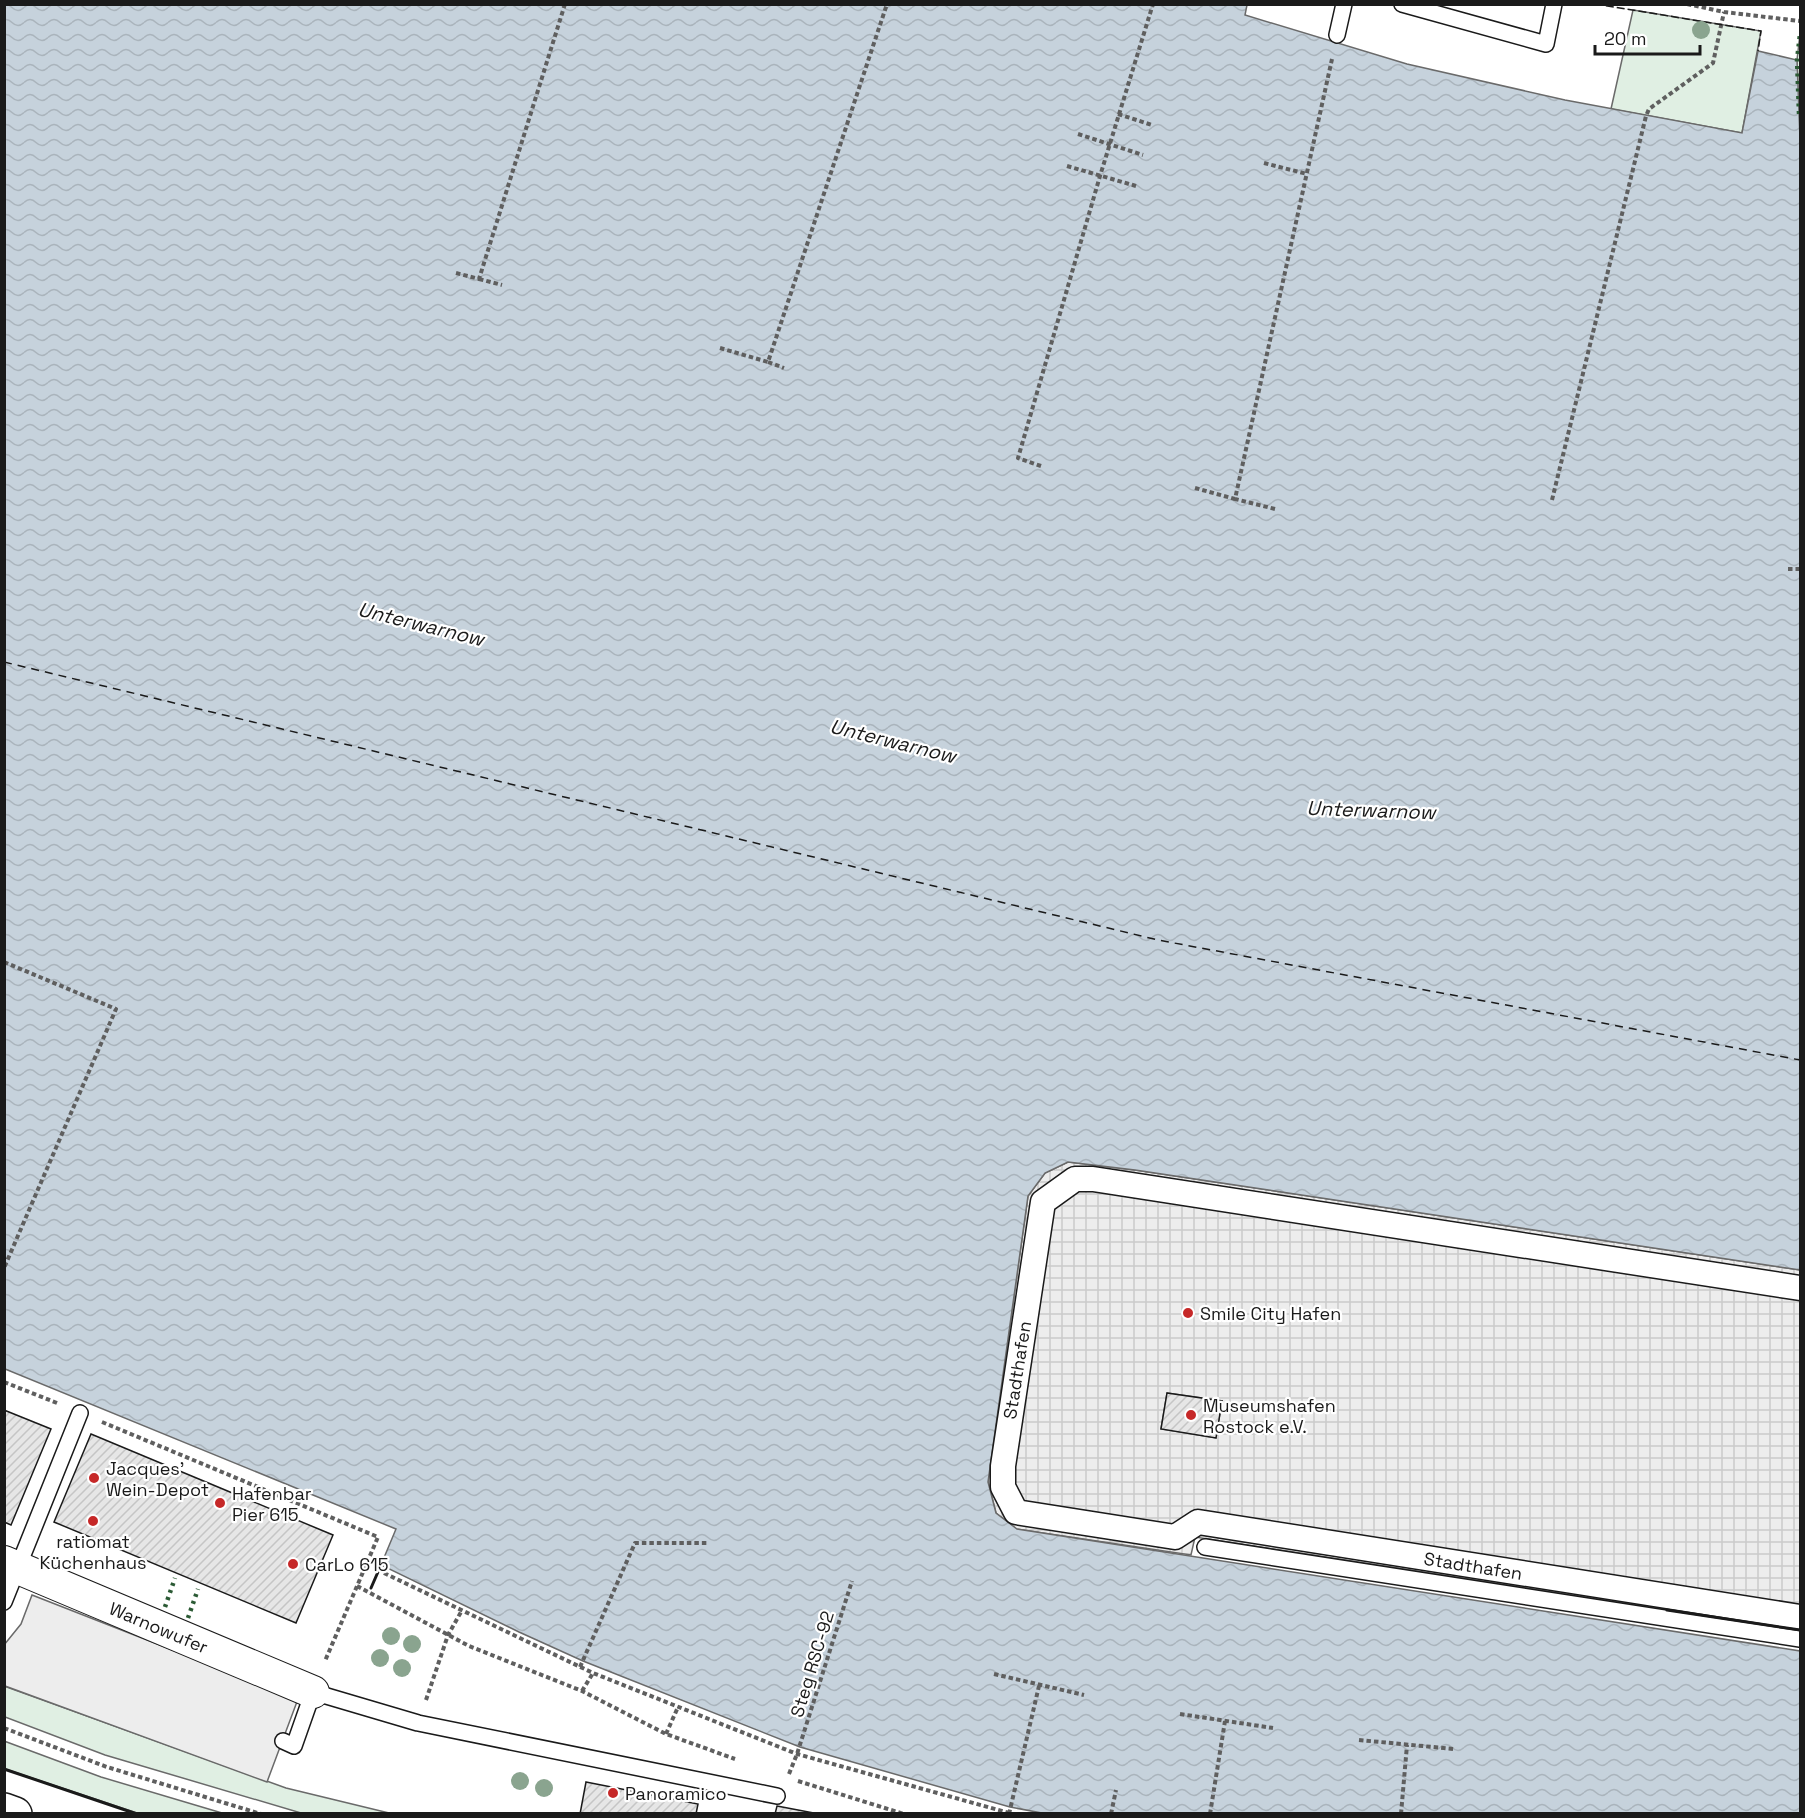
<svg xmlns="http://www.w3.org/2000/svg" width="1805" height="1818" font-family="'Space Grotesk',sans-serif">
	<style>
		.grass { fill: #e0efe3; stroke: #6a6a6a; stroke-width: 1.5 }
		.parking { fill: #ededed; stroke: #6a6a6a; stroke-width: 1.5 }
		.plaza { fill: url(#plaza-grid); stroke: #6a6a6a; stroke-width: 1.5; fill-rule: evenodd }
		.water { fill: url(#water-waves); stroke: #6a6a6a; stroke-width: 1.5 }
		.lines { fill: none; stroke-linecap: round; stroke-linejoin: round }
		.ferry { stroke: #1a1a1a; stroke-width: 1.5; stroke-dasharray: 8 6; stroke-linecap: butt }
		.building { fill: url(#building-hatch); stroke: #1a1a1a; stroke-width: 1.5 }
		.service-casing { stroke: #1a1a1a; stroke-width: 18 }
		.pedestrian-casing { stroke: #1a1a1a; stroke-width: 27 }
		.minor-casing { stroke: #1a1a1a; stroke-width: 34 }
		.primary-casing { stroke: #1a1a1a; stroke-width: 36 }
		.path { stroke: #5f5f5f; stroke-width: 4; stroke-dasharray: 4.5 3; stroke-linecap: butt }
		.service { stroke: #fff; stroke-width: 15 }
		.pedestrian { stroke: #fff; stroke-width: 24 }
		.minor { stroke: #fff; stroke-width: 32 }
		.primary { stroke: #fff; stroke-width: 33 }
		.hedge { stroke: #2b5a34; stroke-width: 4.5; stroke-dasharray: 3 4.5; stroke-linecap: butt }
		.fence { stroke: #1a1a1a; stroke-width: 1.5; stroke-dasharray: 8 3; stroke-linecap: butt }
		.wall { stroke: #1a1a1a; stroke-width: 3 }
		.tree { fill: #8aa48f }
		.poi-dot { fill: #c62828; stroke: #fff; stroke-width: 2 }
		.labels { text-anchor: middle; dominant-baseline: central; stroke-width: 4.5; stroke-linejoin: round; paint-order: stroke }
		.poi-label { font-size: 18px; fill: #1a1a1a; stroke: #fff; text-anchor: start }
		.street-label { font-size: 18px; fill: #1a1a1a; stroke: #fff }
		.water-label { font-size: 20px; font-style: italic; fill: #1a1a1a; stroke: #fff }
	</style>
	<defs>
		<pattern id="plaza-grid" width="8" height="8" patternUnits="userSpaceOnUse" patternTransform="scale(1.5)"><rect width="8" height="8" fill="#ededed"/><path d="M0 4h8M4 0v8" fill="none" stroke="#cbcbcb"/></pattern>
		<pattern id="water-waves" width="16" height="10" patternUnits="userSpaceOnUse" patternTransform="scale(1.5)"><rect width="16" height="10" fill="#c6d2dc"/><path d="M0 5q4-4 8 0t8 0" fill="none" stroke="#aab4bc"/></pattern>
		<pattern id="building-hatch" width="6" height="6" patternUnits="userSpaceOnUse" patternTransform="scale(1.5)"><rect width="6" height="6" fill="#e6e6e6"/><path d="M-1 1l2-2M0 6l6-6M5 7l2-2" fill="none" stroke="#c5c5c5"/></pattern>
	</defs>
	<rect width="100%" height="100%" fill="#fff"/>
	<g class="grass">
		<path d="M 1633,10 L 1761,31 L 1742,133 L 1611,109 Z"/>
		<path d="M 1800,34 L 1800,139 L 1797,60 Z"/>
		<path d="M 4,1686 L 286,1788 L 389,1813 L 301,1813 L 105,1755 L 5,1717 Z"/>
		<path d="M 4,1741 L 101,1777 L 222,1813 L 137,1813 L 5,1769 Z"/>
	</g>
	<path class="parking" d="M 32,1595 L 298,1699 L 267,1782 L 5,1686 L 4,1645 L 21,1624 Z"/>
	<path class="plaza" d="M 1068,1162 L 1135,1170 L 1800,1270 L 1800,1630 L 1195,1537 L 1191,1555 L 1016,1529 L 996,1513 L 988,1482 L 1028,1196 L 1045,1173 ZM 1167,1393 L 1222,1401 L 1216,1438 L 1161,1429 Z"/>
	<path class="water" d="M 4,5 L 1247,5 L 1245,15 L 1407,64 L 1565,100 L 1742,133 L 1758,51 L 1797,60 L 1800,139 L 1800,1270 L 1135,1170 L 1068,1162 L 1045,1173 L 1028,1196 L 988,1482 L 996,1513 L 1017,1529 L 1800,1651 L 1800,1813 L 1047,1814 L 1010,1807 L 800,1747 L 583,1661 L 519,1632 L 381,1565 L 396,1529 L 5,1369 Z"/>
	<g class="lines">
		<path class="ferry" d="M 4,662 L 1158,940 L 1800,1060"/>
	</g>
	<g class="building">
		<path d="M 1167,1393 L 1222,1401 L 1216,1438 L 1161,1429 Z"/>
		<path d="M 4,1410 L 51,1429 L 11,1525 L 4,1522 Z"/>
		<path d="M 91,1434 L 333,1535 L 296,1623 L 54,1522 Z"/>
		<path d="M 586,1782 L 698,1804 L 696,1814 L 580,1814 Z"/>
		<path d="M 777,1806 L 819,1814 L 775,1814 Z"/>
	</g>
	<g class="lines">
		<g class="service-casing">
			<g id="service">
				<path d="M 1402,4 L 1546,44 L 1554,4"/>
				<path d="M 1337,35 L 1344,4"/>
				<path d="M 1205,1547 L 1800,1639"/>
				<path d="M 4,1602 L 80,1413"/>
				<path d="M 283,1741 L 294,1746 L 313,1692 L 418,1723 L 777,1796"/>
			</g>
		</g>
		<g class="pedestrian-casing">
			<g id="pedestrian">
				<path id="s1" d="M 1800,1288 L 1093,1179 L 1075,1179 L 1043,1202 L 1003,1466 L 1003,1487 L 1016,1512 L 1175,1537 L 1198,1522 L 1800,1617"/>
			</g>
		</g>
		<g class="minor-casing">
			<g id="minor">
				<path id="s2" d="M 4,1562 L 313,1692"/>
			</g>
		</g>
		<g class="primary-casing">
			<path id="primary" d="M 4,1810 L 15,1814"/>
		</g>
		<g class="path">
			<path d="M 1687,4 L 1724,12 L 1800,21"/>
			<path d="M 1118,114 L 1152,125"/>
			<path d="M 1078,134 L 1143,155"/>
			<path d="M 1264,163 L 1307,174"/>
			<path d="M 1067,166 L 1136,186"/>
			<path d="M 456,273 L 479,279 L 565,4"/>
			<path d="M 479,279 L 502,285"/>
			<path d="M 720,348 L 768,362 L 887,4"/>
			<path d="M 768,362 L 784,368"/>
			<path d="M 1041,466 L 1018,458 L 1100,176 L 1153,4"/>
			<path d="M 1195,488 L 1235,499"/>
			<path d="M 1552,500 L 1646,116 L 1649,109 L 1713,63 L 1724,12"/>
			<path d="M 1275,509 L 1235,499 L 1332,59"/>
			<path d="M 1788,569 L 1800,569"/>
			<path d="M 4,962 L 116,1009 L 4,1268"/>
			<path d="M 4,1382 L 57,1403"/>
			<path d="M 102,1422 L 378,1537 L 325,1661"/>
			<path d="M 384,1573 L 593,1673 L 797,1754 L 1013,1814"/>
			<path d="M 357,1586 L 469,1646 L 582,1691 L 666,1734 L 735,1759"/>
			<path d="M 580,1667 L 635,1543 L 708,1543"/>
			<path d="M 994,1674 L 1084,1695"/>
			<path d="M 582,1691 L 593,1673"/>
			<path d="M 426,1700 L 448,1635 L 461,1612"/>
			<path d="M 1180,1714 L 1273,1728"/>
			<path d="M 4,1728 L 107,1767 L 261,1814"/>
			<path d="M 666,1734 L 678,1707"/>
			<path d="M 1359,1740 L 1454,1749"/>
			<path d="M 789,1774 L 797,1754 L 852,1581"/>
			<path d="M 798,1781 L 904,1814"/>
			<path d="M 1009,1814 L 1039,1686"/>
			<path d="M 1111,1814 L 1116,1790"/>
			<path d="M 1210,1814 L 1225,1721"/>
			<path d="M 1401,1814 L 1407,1745"/>
		</g>
		<use href="#service" class="service"/>
		<use href="#pedestrian" class="pedestrian"/>
		<use href="#minor" class="minor"/>
		<use href="#primary" class="primary"/>
		<g class="hedge">
			<path d="M 1799,114 L 1797,60 L 1800,34"/>
			<path d="M 165,1607 L 175,1578"/>
			<path d="M 188,1618 L 198,1589"/>
		</g>
		<path class="fence" d="M 1595,4 L 1761,31 L 1758,51"/>
		<g class="wall">
			<path d="M 371,1588 L 381,1565"/>
			<path d="M 1667,1610 L 1800,1630"/>
			<path d="M 4,1769 L 137,1814"/>
		</g>
	</g>
	<g class="tree">
		<circle cx="1701" cy="30" r="9"/>
		<circle cx="391" cy="1636" r="9"/>
		<circle cx="412" cy="1644" r="9"/>
		<circle cx="380" cy="1658" r="9"/>
		<circle cx="402" cy="1668" r="9"/>
		<circle cx="520" cy="1781" r="9"/>
		<circle cx="544" cy="1788" r="9"/>
	</g>
	<g class="poi-dot">
		<circle cx="1188" cy="1313" r="6"/>
		<circle cx="1191" cy="1415" r="6"/>
		<circle cx="94" cy="1478" r="6"/>
		<circle cx="220" cy="1503" r="6"/>
		<circle cx="93" cy="1521" r="6"/>
		<circle cx="293" cy="1564" r="6"/>
		<circle cx="613" cy="1793" r="6"/>
	</g>
	<g class="labels">
		<g class="poi-label">
			<text x="1200" y="1313">Smile City Hafen</text>
			<text x="1203" y="1405">Museumshafen<tspan x="1203" dy="21">Rostock e.V.</tspan></text>
			<text x="106" y="1468">Jacques’<tspan x="106" dy="21">Wein-Depot</tspan></text>
			<text x="232" y="1493">Hafenbar<tspan x="232" dy="21">Pier 615</tspan></text>
			<text x="93" y="1541" text-anchor="middle">ratiomat<tspan x="93" dy="21">Küchenhaus</tspan></text>
			<text x="305" y="1564">CarLo 615</text>
			<text x="625" y="1793">Panoramico</text>
		</g>
		<g class="street-label">
			<text transform="translate(1017 1370) rotate(-81)">Stadthafen</text>
			<text stroke="none"><textPath href="#s1" startOffset="1556">Stadthafen</textPath></text>
			<text stroke="none"><textPath href="#s2" startOffset="168">Warnowufer</textPath></text>
			<text transform="translate(812 1664) rotate(-73)">Steg RSC-92</text>
		</g>
		<g class="water-label">
			<text transform="translate(421 624) rotate(14)">Unterwarnow</text>
			<text transform="translate(893 741) rotate(14)">Unterwarnow</text>
			<text transform="translate(1371 810) rotate(2)">Unterwarnow</text>
		</g>
	</g>
	<rect width="1805" height="1818" fill="none" stroke="#1a1a1a" stroke-width="12"/>
	<path d="M1595 45v9h105v-9" fill="none" stroke="#1a1a1a" stroke-width="3"/>
	<text x="1604" y="45" font-size="18" fill="#1a1a1a" stroke="#ffffff" stroke-width="4.5" paint-order="stroke">20 m</text>
</svg>
